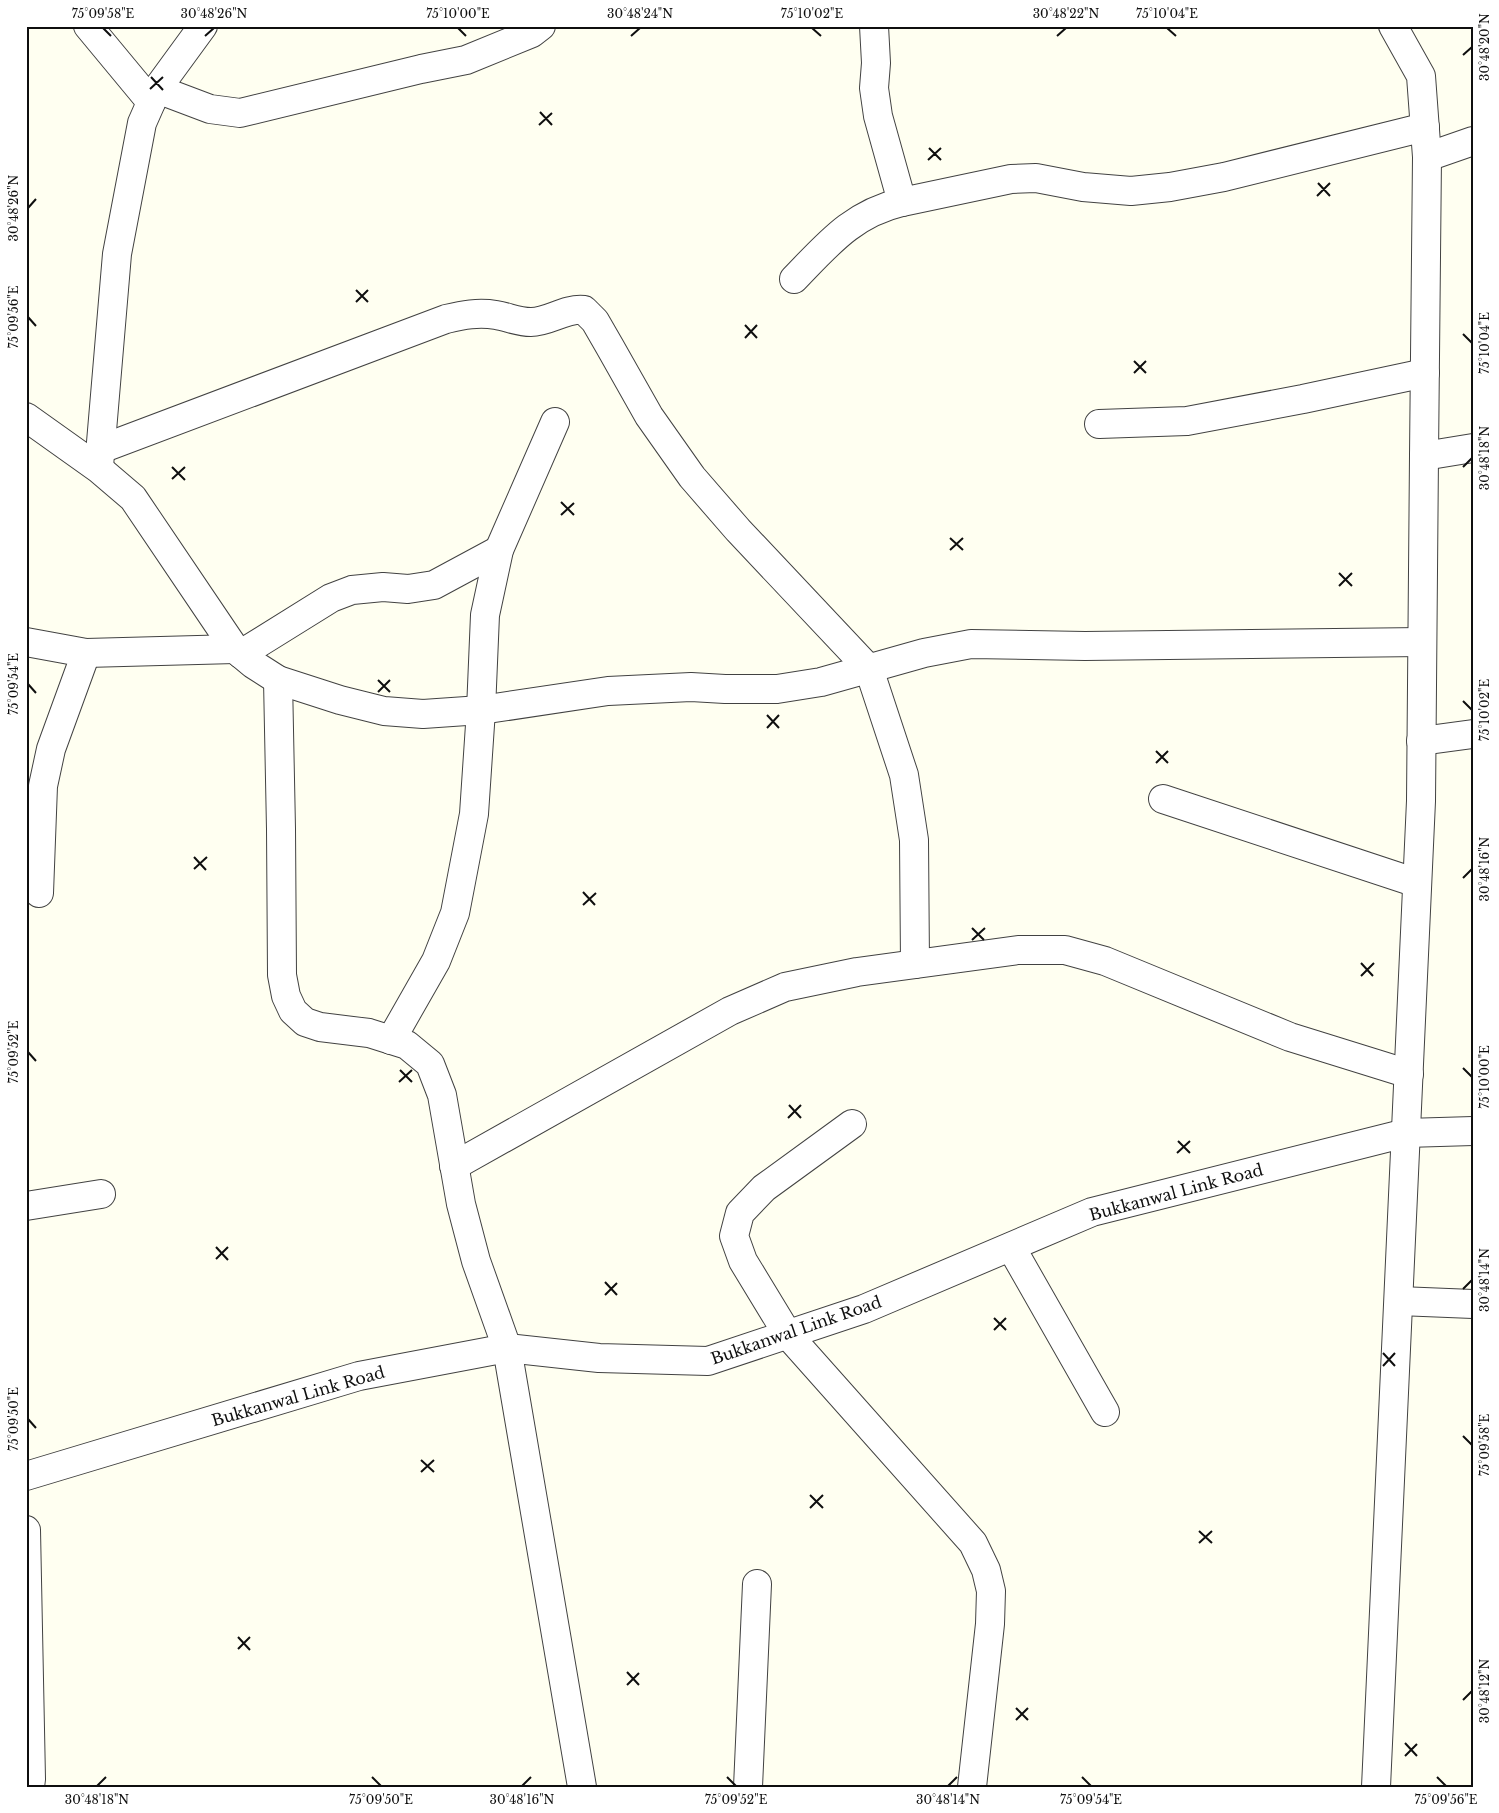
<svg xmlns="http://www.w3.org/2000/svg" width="1499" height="1813" font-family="'Libre Baskerville',serif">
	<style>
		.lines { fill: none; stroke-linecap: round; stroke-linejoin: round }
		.minor-casing { stroke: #424242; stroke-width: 30 }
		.tertiary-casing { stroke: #424242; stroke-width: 30 }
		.minor { stroke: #fff; stroke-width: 28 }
		.tertiary { stroke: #fff; stroke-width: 28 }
		.ticks { fill: none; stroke: #0f0f0f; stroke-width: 2 }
		.labels { text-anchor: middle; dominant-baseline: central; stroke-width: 5; stroke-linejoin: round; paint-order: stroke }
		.street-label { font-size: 16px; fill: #0f0f0f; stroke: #fff }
		.neatline { fill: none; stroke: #0f0f0f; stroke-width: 2 }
		.ticks-label { font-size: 12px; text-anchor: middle; fill: #0f0f0f }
	</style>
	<rect width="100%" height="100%" fill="#fffff1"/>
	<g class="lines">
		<g class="minor-casing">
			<g id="minor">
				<path d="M 88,26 L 151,102"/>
				<path d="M 874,26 L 876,63 L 874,88 L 878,116 L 902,202"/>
				<path d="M 157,89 L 210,109 L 240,113 L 421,69 L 466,60 L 532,33 L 541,26"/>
				<path d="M 794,279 C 828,244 852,214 902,202 L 1011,179 L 1036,178 L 1083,187 L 1131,191 L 1170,187 L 1224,177 L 1425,127"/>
				<path d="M 26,417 L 99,469 L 133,498 L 235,649 L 253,664 L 278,680 L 340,700 L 384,711 L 423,714 L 481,710 L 608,691 L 691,687 L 725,689 L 777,689 L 821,682 L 924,653 L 971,644 L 1085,646 L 1422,642"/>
				<path d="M 1099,424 L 1187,421 L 1303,399 L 1425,373"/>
				<path d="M 101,449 L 446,319 C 463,315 478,312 496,315 C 508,317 518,322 531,322 C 549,322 565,308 584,310 L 595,321 L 610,347 L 649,416 L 692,477 L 738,530 L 869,669 L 904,775 L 914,840 L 915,964"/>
				<path d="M 1424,456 L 1473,448"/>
				<path d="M 99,466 L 117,254 L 142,123 L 157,89 L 203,26"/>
				<path d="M 26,642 L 86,653 L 235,649"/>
				<path d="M 241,654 L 331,598 L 352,590 L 383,587 L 408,589 L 434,585 L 499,550"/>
				<path d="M 278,680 L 281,829 L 282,975 L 286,996 L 293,1011 L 305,1022 L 320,1027 L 369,1033 L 407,1045 L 430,1064 L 442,1095 L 461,1204 L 476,1261 L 507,1348 L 582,1787"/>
				<path d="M 1421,741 L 1473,734"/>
				<path d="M 1163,799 L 1417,883"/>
				<path d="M 39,893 L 43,786 L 51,749 L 86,653"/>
				<path d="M 391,1040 L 436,961 L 455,913 L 474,814 L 481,710 L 485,615 L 499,550 L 555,422"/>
				<path d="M 852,1124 L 764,1188 L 740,1213 L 734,1236 L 743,1261 L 788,1335 L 973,1543 L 986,1570 L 991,1591 L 990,1624 L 972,1787"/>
				<path d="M 454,1166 L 730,1011 L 785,987 L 857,972 L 1018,950 L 1065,950 L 1105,961 L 1290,1037 L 1409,1074"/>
				<path d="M 26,1206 L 101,1194"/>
				<path d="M 1011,1247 L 1105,1412"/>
				<path d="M 1399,1301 L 1473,1304"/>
				<path d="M 26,1476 L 359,1376 L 507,1348 L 599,1358 L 708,1361 L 864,1309 L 1092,1212 L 1406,1133"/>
				<path d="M 26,1530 L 31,1779 L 30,1787"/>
				<path d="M 748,1787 L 757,1584"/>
			</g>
		</g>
		<g class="tertiary-casing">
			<g id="tertiary">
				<path d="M 1427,157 L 1473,141"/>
				<path d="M 1406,1133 L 1473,1131"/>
				<path d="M 1376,1787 L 1421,801 L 1424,456 L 1427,157 L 1421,76 L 1393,26"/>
			</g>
		</g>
		<use href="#minor" class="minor"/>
		<use href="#tertiary" class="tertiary"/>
	</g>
	<path class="ticks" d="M 103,28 L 111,36M 458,28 L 466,36M 812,28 L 821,36M 1167,28 L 1176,36M 205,36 L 214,28M 631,36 L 640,28M 1057,36 L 1066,28M 1463,55 L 1472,47M 151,77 L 163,90M 150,89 L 163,77M 540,112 L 552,125M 539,125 L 552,113M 929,148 L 941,160M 928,160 L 941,148M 1318,183 L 1330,196M 1317,196 L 1330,183M 28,208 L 36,199M 356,290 L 368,302M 356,302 L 368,290M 28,317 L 36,326M 745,325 L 757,338M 1463,334 L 1472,343M 745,338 L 757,325M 1134,361 L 1146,373M 1134,373 L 1146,361M 172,467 L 185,480M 1463,467 L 1472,458M 172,479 L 185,467M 561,502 L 574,515M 561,515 L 574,503M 950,538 L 963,550M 950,550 L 963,538M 1339,573 L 1352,586M 1339,586 L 1352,573M 378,680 L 390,692M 28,684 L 36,693M 378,692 L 390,680M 1463,701 L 1472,710M 767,715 L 779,728M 767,728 L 779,715M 1156,751 L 1168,763M 1156,763 L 1168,751M 194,857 L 206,870M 194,869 L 207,857M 1463,878 L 1472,869M 583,892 L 595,905M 583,905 L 596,893M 972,928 L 984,940M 972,940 L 985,928M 1361,963 L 1373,976M 1361,976 L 1374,963M 28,1052 L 36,1061M 1463,1068 L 1472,1077M 400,1070 L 412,1082M 399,1082 L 412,1070M 789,1105 L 801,1118M 788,1118 L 801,1105M 1178,1141 L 1190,1153M 1177,1153 L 1190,1141M 216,1247 L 228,1260M 216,1259 L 228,1247M 605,1282 L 617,1295M 1463,1289 L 1472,1280M 605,1295 L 617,1283M 994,1318 L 1006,1330M 994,1330 L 1006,1318M 1383,1353 L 1395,1366M 1383,1366 L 1395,1353M 28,1419 L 36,1428M 1463,1436 L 1472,1445M 421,1460 L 434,1472M 421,1472 L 434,1460M 810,1495 L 823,1508M 810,1508 L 823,1495M 1199,1531 L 1212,1543M 1199,1543 L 1212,1531M 238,1637 L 250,1650M 238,1649 L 250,1637M 627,1672 L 639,1685M 627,1685 L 639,1673M 1463,1700 L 1472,1691M 1016,1708 L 1028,1720M 1016,1720 L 1028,1708M 1405,1743 L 1417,1756M 1405,1756 L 1417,1744M 372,1777 L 381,1786M 727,1777 L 736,1786M 1082,1777 L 1091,1786M 1437,1777 L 1446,1786M 97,1786 L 106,1777M 522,1786 L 531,1777M 948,1786 L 957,1777"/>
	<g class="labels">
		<g class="street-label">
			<text transform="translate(1176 1192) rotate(-15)">Bukkanwal Link Road</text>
			<text transform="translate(796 1330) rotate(-19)">Bukkanwal Link Road</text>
			<text transform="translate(298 1396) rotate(-16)">Bukkanwal Link Road</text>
		</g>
	</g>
	<rect width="1499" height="1813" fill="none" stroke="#ffffff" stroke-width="55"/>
	<rect x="28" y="28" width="1444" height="1758" class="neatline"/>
	<g class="ticks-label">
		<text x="103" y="18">75°09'58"E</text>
		<text x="214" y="18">30°48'26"N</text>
		<text x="458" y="18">75°10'00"E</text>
		<text x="640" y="18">30°48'24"N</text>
		<text x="812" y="18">75°10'02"E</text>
		<text x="1066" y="18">30°48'22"N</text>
		<text x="1167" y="18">75°10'04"E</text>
		<text transform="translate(1485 47) rotate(-90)" y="4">30°48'20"N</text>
		<text transform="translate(14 208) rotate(-90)" y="4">30°48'26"N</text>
		<text transform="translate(14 317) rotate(-90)" y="4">75°09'56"E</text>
		<text transform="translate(1485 343) rotate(-90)" y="4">75°10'04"E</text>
		<text transform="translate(1485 458) rotate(-90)" y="4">30°48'18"N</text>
		<text transform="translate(14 684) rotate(-90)" y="4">75°09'54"E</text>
		<text transform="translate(1485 710) rotate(-90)" y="4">75°10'02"E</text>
		<text transform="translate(1485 869) rotate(-90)" y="4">30°48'16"N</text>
		<text transform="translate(14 1052) rotate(-90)" y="4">75°09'52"E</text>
		<text transform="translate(1485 1077) rotate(-90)" y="4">75°10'00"E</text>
		<text transform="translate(1485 1280) rotate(-90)" y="4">30°48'14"N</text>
		<text transform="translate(14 1419) rotate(-90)" y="4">75°09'50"E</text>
		<text transform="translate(1485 1445) rotate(-90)" y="4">75°09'58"E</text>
		<text transform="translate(1485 1691) rotate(-90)" y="4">30°48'12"N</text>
		<text x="97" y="1804">30°48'18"N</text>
		<text x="381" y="1804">75°09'50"E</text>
		<text x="522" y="1804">30°48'16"N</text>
		<text x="736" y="1804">75°09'52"E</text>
		<text x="948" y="1804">30°48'14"N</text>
		<text x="1091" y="1804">75°09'54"E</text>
		<text x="1446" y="1804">75°09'56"E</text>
	</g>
</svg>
